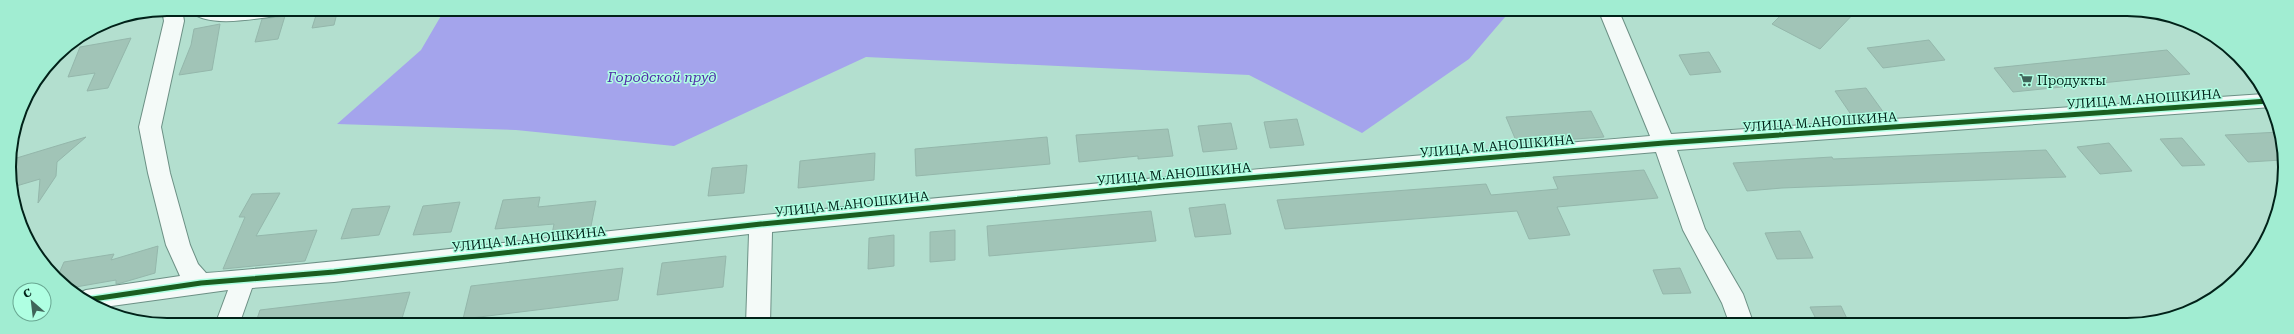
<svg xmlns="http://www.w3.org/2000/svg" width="2294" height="334" font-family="'Roboto Serif',serif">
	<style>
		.water { fill: #a4a4ec }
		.building { fill: #a1c4b7; stroke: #94b7ab }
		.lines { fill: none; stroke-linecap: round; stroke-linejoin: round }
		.minor-casing { stroke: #6c9085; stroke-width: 2 }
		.minor { fill: #f4faf8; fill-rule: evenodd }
		.cycleway-casing { stroke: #afffe2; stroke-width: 8 }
		.cycleway { stroke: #1b5e20; stroke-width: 5 }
		.labels { text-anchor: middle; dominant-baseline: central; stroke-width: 3; stroke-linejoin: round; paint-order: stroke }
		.poi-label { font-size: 13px; fill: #012219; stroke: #afffe2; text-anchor: start }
		.street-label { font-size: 13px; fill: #012219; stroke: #afffe2 }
		.water-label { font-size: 14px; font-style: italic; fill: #522caa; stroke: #afffe2 }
		.rim { fill: none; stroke: #012219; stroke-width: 2 }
	</style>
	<rect width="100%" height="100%" fill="#b3dfcf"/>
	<path class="water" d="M 445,9 L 1512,9 L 1469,59 L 1362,133 L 1249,75 L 866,57 L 674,146 L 516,130 L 337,124 L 421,50 Z"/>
	<g class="building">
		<path d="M 318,9 L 338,9 L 334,25 L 312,28 Z"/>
		<path d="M 1787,9 L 1858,9 L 1820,49 L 1772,24 Z"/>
		<path d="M 285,16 L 278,39 L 255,42 L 262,19 Z"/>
		<path d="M 220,24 L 212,70 L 179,75 L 191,45 L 194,29 Z"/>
		<path d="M 131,38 L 108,88 L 87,91 L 95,73 L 68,77 L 80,47 Z"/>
		<path d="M 1929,40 L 1945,60 L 1883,68 L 1867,48 Z"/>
		<path d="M 2167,50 L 2190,74 L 2013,92 L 1994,68 Z"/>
		<path d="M 1709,52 L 1721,72 L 1690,75 L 1679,55 Z"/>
		<path d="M 1866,88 L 1884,113 L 1852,116 L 1835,91 Z"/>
		<path d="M 1591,111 L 1604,137 L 1517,143 L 1506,117 Z"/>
		<path d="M 1297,119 L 1304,145 L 1270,148 L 1264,122 Z"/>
		<path d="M 1231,123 L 1237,149 L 1203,152 L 1198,126 Z"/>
		<path d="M 1168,129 L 1173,156 L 1138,159 L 1138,156 L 1079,162 L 1076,135 Z"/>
		<path d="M 2279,132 L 2282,160 L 2248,162 L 2225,135 Z"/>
		<path d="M 86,137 L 57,162 L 56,176 L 38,203 L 40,179 L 13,187 L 10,160 Z"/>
		<path d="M 1047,137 L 1050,164 L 916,176 L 915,149 Z"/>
		<path d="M 2182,138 L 2205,165 L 2182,166 L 2160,139 Z"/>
		<path d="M 2109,143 L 2132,171 L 2100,174 L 2077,147 Z"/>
		<path d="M 2046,150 L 2066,177 L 1782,188 L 1747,191 L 1733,163 L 1798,159 L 1832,157 L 1833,159 Z"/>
		<path d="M 875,153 L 874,180 L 798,188 L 800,161 Z"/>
		<path d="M 747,165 L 744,193 L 708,196 L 712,168 Z"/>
		<path d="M 1644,170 L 1658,198 L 1557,207 L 1570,235 L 1529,239 L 1517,211 L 1285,229 L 1277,200 L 1486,184 L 1491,195 L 1558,189 L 1553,177 Z"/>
		<path d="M 280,193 L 256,236 L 317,230 L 305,261 L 223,269 L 245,217 L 239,217 L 252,194 Z"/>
		<path d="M 540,197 L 538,207 L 596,201 L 590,231 L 552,234 L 554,224 L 495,229 L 503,200 Z"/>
		<path d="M 460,202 L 451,232 L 413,235 L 423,206 Z"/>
		<path d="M 1225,204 L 1231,234 L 1195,237 L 1189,208 Z"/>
		<path d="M 390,206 L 379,235 L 341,239 L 352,209 Z"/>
		<path d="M 1151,211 L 1156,241 L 989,256 L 987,226 Z"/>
		<path d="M 955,230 L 955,260 L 930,262 L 930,232 Z"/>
		<path d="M 1800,231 L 1813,258 L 1777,259 L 1765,233 Z"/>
		<path d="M 894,235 L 894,266 L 868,269 L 869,238 Z"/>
		<path d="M 158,246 L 155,273 L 121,283 L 116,284 L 116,280 L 70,288 L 57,278 L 64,262 L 114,254 L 111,260 Z"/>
		<path d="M 726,256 L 723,287 L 657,295 L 662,263 Z"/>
		<path d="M 623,268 L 618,300 L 463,319 L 471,286 Z"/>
		<path d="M 1680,268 L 1691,293 L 1663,294 L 1653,270 Z"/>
		<path d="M 410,292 L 400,325 L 255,325 L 260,310 Z"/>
		<path d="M 1841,306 L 1850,325 L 1819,325 L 1810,307 Z"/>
	</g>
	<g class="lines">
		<g class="minor-casing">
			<g id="minor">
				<path d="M 167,9 L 182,9 L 184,21 L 161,127 L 170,173 L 190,245 L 198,264 L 206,273 C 392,258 578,233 764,215 C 1059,185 1355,161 1650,136 L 1598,9 L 1618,9 L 1671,134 L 2264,94 L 2272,107 L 1677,150 L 1705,229 L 1743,294 L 1754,325 L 1730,325 L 1722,303 L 1683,230 L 1656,152 L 1165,194 L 772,232 L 770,325 L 746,325 L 749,234 L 334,282 L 252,288 L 239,325 L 215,325 L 228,290 L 97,308 L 77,294 L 86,290 L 180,276 L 166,245 L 148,173 L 139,127 L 164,21 L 162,10 Z"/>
				<path d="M 189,9 L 285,9 L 282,14 L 275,16 C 255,19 202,29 189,9 Z"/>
			</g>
		</g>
		<use href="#minor" class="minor"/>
		<g class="cycleway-casing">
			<path id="cycleway" d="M 86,300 L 201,283 L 334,272 L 761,224 L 1165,185 L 1664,143 L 2268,101"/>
		</g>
		<use href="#cycleway" class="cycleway"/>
	</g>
	<defs>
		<g id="supermarket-bare" transform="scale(1.08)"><path d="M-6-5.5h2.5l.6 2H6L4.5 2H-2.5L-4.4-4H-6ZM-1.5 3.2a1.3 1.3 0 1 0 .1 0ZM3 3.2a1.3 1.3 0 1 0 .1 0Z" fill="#3f6459" stroke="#afffe2" stroke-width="2.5" paint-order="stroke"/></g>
	</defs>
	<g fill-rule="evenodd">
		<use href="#supermarket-bare" x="2026" y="80"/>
	</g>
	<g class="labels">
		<g class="poi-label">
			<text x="2037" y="80">Продукты</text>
		</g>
		<g class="street-label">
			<text transform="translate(2144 99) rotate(-4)">УЛИЦА М.АНОШКИНА</text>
			<text transform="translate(1820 122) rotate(-4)">УЛИЦА М.АНОШКИНА</text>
			<text transform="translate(1497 146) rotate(-5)">УЛИЦА М.АНОШКИНА</text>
			<text transform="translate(1174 174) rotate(-5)">УЛИЦА М.АНОШКИНА</text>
			<text transform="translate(852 204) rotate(-6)">УЛИЦА М.АНОШКИНА</text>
			<text transform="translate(529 239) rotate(-6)">УЛИЦА М.АНОШКИНА</text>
		</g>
		<g class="water-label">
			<text x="662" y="77">Городской пруд</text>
		</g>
	</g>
	<path d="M0 0H2294V334H0ZM167 16H2127A151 151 0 0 1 2278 167V167A151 151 0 0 1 2127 318H167A151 151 0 0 1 16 167V167A151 151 0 0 1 167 16Z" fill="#a1edd2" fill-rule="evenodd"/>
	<path class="rim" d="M167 16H2127A151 151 0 0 1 2278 167V167A151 151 0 0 1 2127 318H167A151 151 0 0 1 16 167V167A151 151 0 0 1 167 16Z"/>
	<g transform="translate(32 302) rotate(332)"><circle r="19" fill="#afffe2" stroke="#69a792"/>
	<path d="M0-3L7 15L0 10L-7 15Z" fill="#3f6459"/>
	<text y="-6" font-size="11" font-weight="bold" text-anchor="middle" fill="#012219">С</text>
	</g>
</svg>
